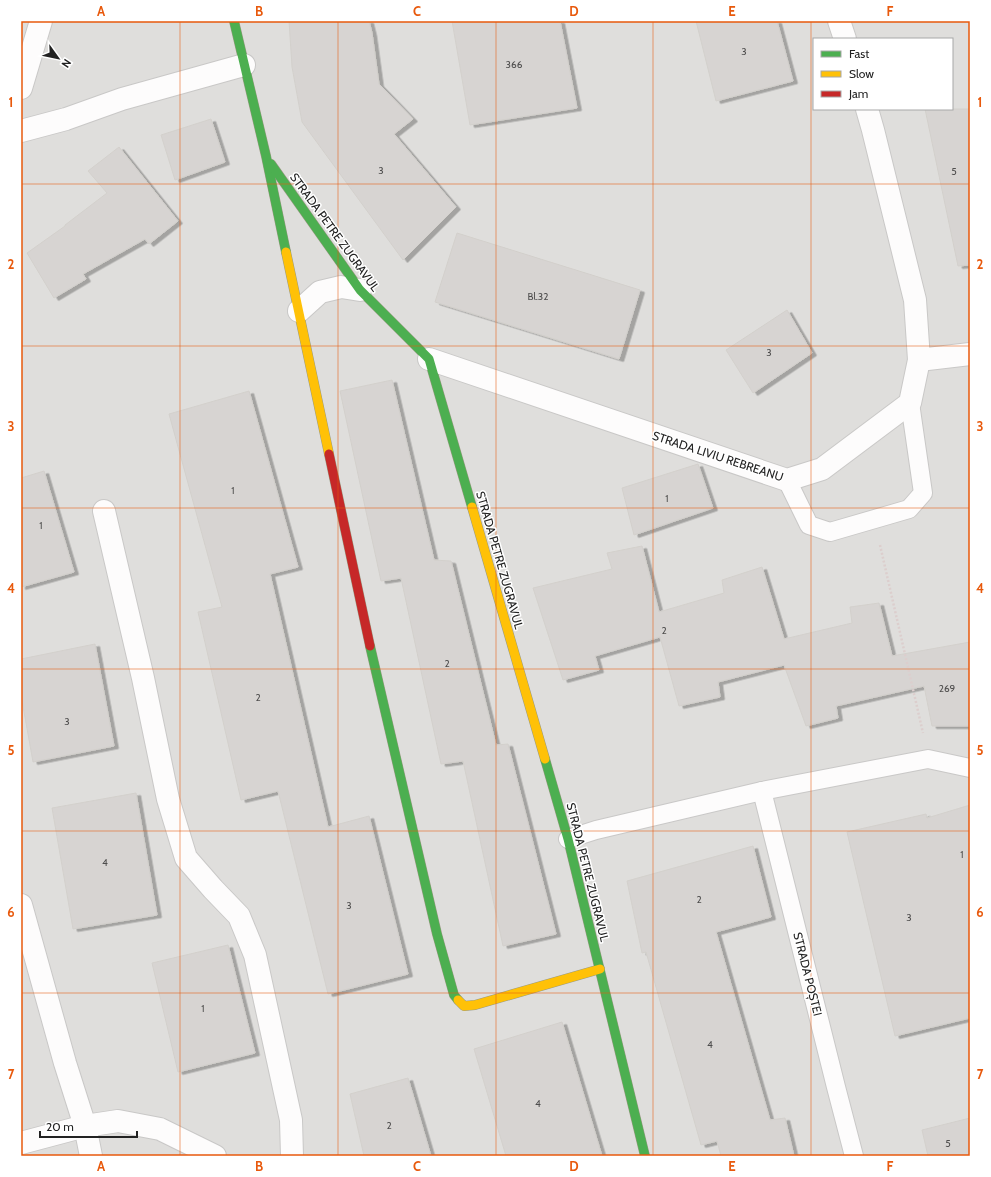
<svg xmlns="http://www.w3.org/2000/svg" width="991" height="1177" font-family="Cabin,sans-serif">
	<style>
		.residential { fill: #dfdedc; fill-rule: evenodd }
		.building { fill: #d7d4d2; stroke: #d3d0cc; filter: url(#shadow) }
		.lines { fill: none; stroke-linecap: round; stroke-linejoin: round }
		.lane-casing { stroke: #c9c8c7; stroke-width: 20 }
		.street-casing { stroke: #c9c8c7; stroke-width: 24 }
		.fast-casing { stroke: #999a82; stroke-width: 10 }
		.slow-casing { stroke: #999a82; stroke-width: 10 }
		.jam-casing { stroke: #999a82; stroke-width: 10 }
		.path { stroke: #dccecd; stroke-width: 2.5; stroke-dasharray: 2 2; stroke-linecap: butt }
		.lane { stroke: #fdfcfc; stroke-width: 18 }
		.street { stroke: #fdfcfc; stroke-width: 22 }
		.fast { stroke: #4caf50; stroke-width: 9 }
		.slow { stroke: #ffc107; stroke-width: 9 }
		.jam { stroke: #c62828; stroke-width: 9 }
		.grid { fill: none; stroke: #e8590c; stroke-width: 1; stroke-opacity: 0.55 }
		.labels { text-anchor: middle; dominant-baseline: central; stroke-width: 3; stroke-linejoin: round; paint-order: stroke }
		.number-label { font-size: 10px; fill: #4f4e4e }
		.street-label { font-size: 12px; fill: #222; stroke: #fff }
		.neatline { fill: none; stroke: #e8590c; stroke-width: 1.5 }
		.grid-label { font-size: 13px; text-anchor: middle; font-weight: bold; fill: #e8590c }
	</style>
	<defs>
		<filter id="shadow"><feDropShadow dx="4.5" dy="2.5" stdDeviation="0" flood-color="#0004"/></filter>
	</defs>
	<rect width="100%" height="100%" fill="#f0eeeb"/>
	<path class="residential" d="M 21,21 L 970,21 L 970,1156 L 21,1156 ZM 814,39 L 952,39 L 952,109 L 814,109 Z"/>
	<g class="building">
		<path d="M 289,21 L 369,21 L 372,33 L 379,84 L 413,119 L 394,134 L 456,207 L 403,260 L 302,122 L 292,67 Z"/>
		<path d="M 452,21 L 560,21 L 577,108 L 470,125 Z"/>
		<path d="M 696,21 L 777,21 L 793,81 L 716,101 Z"/>
		<path d="M 925,109 L 970,109 L 970,265 L 958,266 Z"/>
		<path d="M 211,119 L 225,162 L 175,180 L 161,135 Z"/>
		<path d="M 119,147 L 178,221 L 149,244 L 145,239 L 83,274 L 86,279 L 54,298 L 27,253 L 65,226 L 65,225 L 107,193 L 88,171 Z"/>
		<path d="M 457,233 L 640,290 L 619,359 L 435,302 Z"/>
		<path d="M 787,310 L 812,353 L 753,393 L 726,350 Z"/>
		<path d="M 392,380 L 434,560 L 451,561 L 496,745 L 508,744 L 556,934 L 503,946 L 463,761 L 441,764 L 401,578 L 381,581 L 340,391 Z"/>
		<path d="M 249,391 L 298,567 L 270,574 L 328,827 L 369,816 L 408,974 L 328,994 L 278,791 L 241,800 L 198,612 L 222,607 L 169,414 Z"/>
		<path d="M 698,464 L 713,508 L 634,535 L 622,488 Z"/>
		<path d="M 44,471 L 74,572 L 21,587 L 21,478 Z"/>
		<path d="M 642,546 L 659,612 L 724,593 L 722,580 L 762,567 L 784,639 L 852,623 L 850,607 L 879,603 L 892,656 L 970,642 L 970,726 L 932,726 L 924,686 L 836,706 L 838,718 L 806,726 L 784,665 L 718,682 L 720,697 L 679,706 L 660,637 L 595,656 L 599,670 L 563,680 L 533,588 L 612,569 L 607,553 Z"/>
		<path d="M 95,644 L 114,746 L 33,762 L 21,695 L 21,659 Z"/>
		<path d="M 136,793 L 157,915 L 73,929 L 52,808 Z"/>
		<path d="M 970,805 L 970,1018 L 895,1036 L 847,832 L 926,814 L 927,818 Z"/>
		<path d="M 753,846 L 771,917 L 716,932 L 770,1120 L 785,1118 L 794,1156 L 721,1156 L 717,1141 L 701,1145 L 646,952 L 642,953 L 627,881 Z"/>
		<path d="M 228,945 L 255,1053 L 178,1072 L 152,963 Z"/>
		<path d="M 562,1022 L 602,1156 L 506,1156 L 474,1049 Z"/>
		<path d="M 408,1078 L 431,1156 L 364,1156 L 350,1094 Z"/>
		<path d="M 970,1118 L 970,1156 L 928,1156 L 922,1130 Z"/>
	</g>
	<g class="lines">
		<g class="lane-casing">
			<g id="lane">
				<path d="M 787,480 L 809,525 L 830,532 L 909,509 L 923,493 L 910,403"/>
				<path d="M 762,791 L 836,1087 L 854,1156"/>
				<path d="M 568,839 L 596,830 L 762,791 L 928,759 L 970,768"/>
			</g>
		</g>
		<g class="street-casing">
			<g id="street">
				<path d="M 839,21 L 845,39"/>
				<path d="M 21,88 L 41,21"/>
				<path d="M 21,131 L 66,119 L 122,99 L 244,65"/>
				<path d="M 299,311 L 320,292 L 341,287 L 360,290"/>
				<path d="M 429,359 L 787,480 L 822,469 L 910,403 L 919,360 L 915,300 L 873,130 L 867,109"/>
				<path d="M 919,360 L 970,354"/>
				<path d="M 104,511 L 143,678 L 168,799 L 186,858 L 213,889 L 239,916 L 255,955 L 291,1120 L 292,1156"/>
				<path d="M 21,905 L 65,1063 L 85,1126 L 91,1156"/>
				<path d="M 21,1143 L 85,1126 L 118,1121 L 160,1129 L 215,1156"/>
			</g>
		</g>
		<g class="fast-casing">
			<g id="fast">
				<path d="M 234,21 L 266,156 L 286,252"/>
				<path d="M 271,164 L 360,290 L 429,359 L 472,507"/>
				<path d="M 370,646 L 437,934 L 454,995 L 458,1000"/>
				<path d="M 545,759 L 568,839 L 645,1156"/>
			</g>
		</g>
		<g class="slow-casing">
			<g id="slow">
				<path d="M 286,252 L 329,454"/>
				<path d="M 472,507 L 545,759"/>
				<path d="M 458,1000 L 464,1006 L 475,1005 L 600,969"/>
			</g>
		</g>
		<g class="jam-casing">
			<path id="jam" d="M 329,454 L 370,646"/>
		</g>
		<path class="path" d="M 880,545 L 923,733"/>
		<use href="#lane" class="lane"/>
		<use href="#street" class="street"/>
		<use href="#fast" class="fast"/>
		<use href="#slow" class="slow"/>
		<use href="#jam" class="jam"/>
	</g>
	<path class="grid" d="M 180,21 L 180,1156M 338,21 L 338,1156M 496,21 L 496,1156M 653,21 L 653,1156M 811,21 L 811,1156M 21,184 L 970,184M 21,346 L 970,346M 21,508 L 970,508M 21,669 L 970,669M 21,831 L 970,831M 21,993 L 970,993"/>
	<g class="labels">
		<g class="number-label">
			<text x="744" y="51">3</text>
			<text x="514" y="64">366</text>
			<text x="381" y="170">3</text>
			<text x="954" y="171">5</text>
			<text x="538" y="296">Bl.32</text>
			<text x="769" y="352">3</text>
			<text x="233" y="490">1</text>
			<text x="667" y="498">1</text>
			<text x="41" y="525">1</text>
			<text x="664" y="630">2</text>
			<text x="447" y="663">2</text>
			<text x="947" y="688">269</text>
			<text x="258" y="697">2</text>
			<text x="67" y="721">3</text>
			<text x="962" y="854">1</text>
			<text x="105" y="862">4</text>
			<text x="699" y="899">2</text>
			<text x="349" y="905">3</text>
			<text x="909" y="917">3</text>
			<text x="203" y="1008">1</text>
			<text x="710" y="1044">4</text>
			<text x="538" y="1103">4</text>
			<text x="389" y="1125">2</text>
			<text x="948" y="1143">5</text>
		</g>
		<g class="street-label">
			<text transform="translate(335 232) rotate(54)">STRADA PETRE ZUGRAVUL</text>
			<text transform="translate(718 456) rotate(18)">STRADA LIVIU REBREANU</text>
			<text transform="translate(500 560) rotate(74)">STRADA PETRE ZUGRAVUL</text>
			<text transform="translate(588 872) rotate(76)">STRADA PETRE ZUGRAVUL</text>
			<text transform="translate(808 974) rotate(76)">STRADA POȘTEI</text>
		</g>
	</g>
	<rect width="991" height="1177" fill="none" stroke="#ffffff" stroke-width="44"/>
	<rect x="813" y="38" width="140" height="72" fill="#ffffff" stroke="#a7a7a7"/>
	<rect x="821" y="51" width="20" height="6" fill="#4caf50" stroke="#a7a7a7"/>
	<text x="849" y="58" font-size="12" fill="#222222">Fast</text>
	<rect x="821" y="71" width="20" height="6" fill="#ffc107" stroke="#a7a7a7"/>
	<text x="849" y="78" font-size="12" fill="#222222">Slow</text>
	<rect x="821" y="91" width="20" height="6" fill="#c62828" stroke="#a7a7a7"/>
	<text x="849" y="98" font-size="12" fill="#222222">Jam</text>
	<g transform="translate(58 58) rotate(123)" stroke="#ffffff" stroke-width="3" paint-order="stroke">
	<path d="M0-3L7 15L0 10L-7 15Z" fill="#222222"/>
	<text y="-6" font-size="11" font-weight="bold" text-anchor="middle" fill="#222222">N</text>
	</g>
	<path d="M40 1131v6h97v-6" fill="none" stroke="#222222" stroke-width="2"/>
	<text x="46" y="1131" font-size="12" fill="#222222" stroke="#ffffff" stroke-width="3" paint-order="stroke">20 m</text>
	<rect x="22" y="22" width="947" height="1133" class="neatline"/>
	<g class="grid-label">
		<text x="101" y="16">A</text>
		<text x="259" y="16">B</text>
		<text x="417" y="16">C</text>
		<text x="574" y="16">D</text>
		<text x="732" y="16">E</text>
		<text x="890" y="16">F</text>
		<text x="11" y="107">1</text>
		<text x="980" y="107">1</text>
		<text x="11" y="269">2</text>
		<text x="980" y="269">2</text>
		<text x="11" y="431">3</text>
		<text x="980" y="431">3</text>
		<text x="11" y="593">4</text>
		<text x="980" y="593">4</text>
		<text x="11" y="755">5</text>
		<text x="980" y="755">5</text>
		<text x="11" y="917">6</text>
		<text x="980" y="917">6</text>
		<text x="11" y="1079">7</text>
		<text x="980" y="1079">7</text>
		<text x="101" y="1171">A</text>
		<text x="259" y="1171">B</text>
		<text x="417" y="1171">C</text>
		<text x="574" y="1171">D</text>
		<text x="732" y="1171">E</text>
		<text x="890" y="1171">F</text>
	</g>
</svg>
